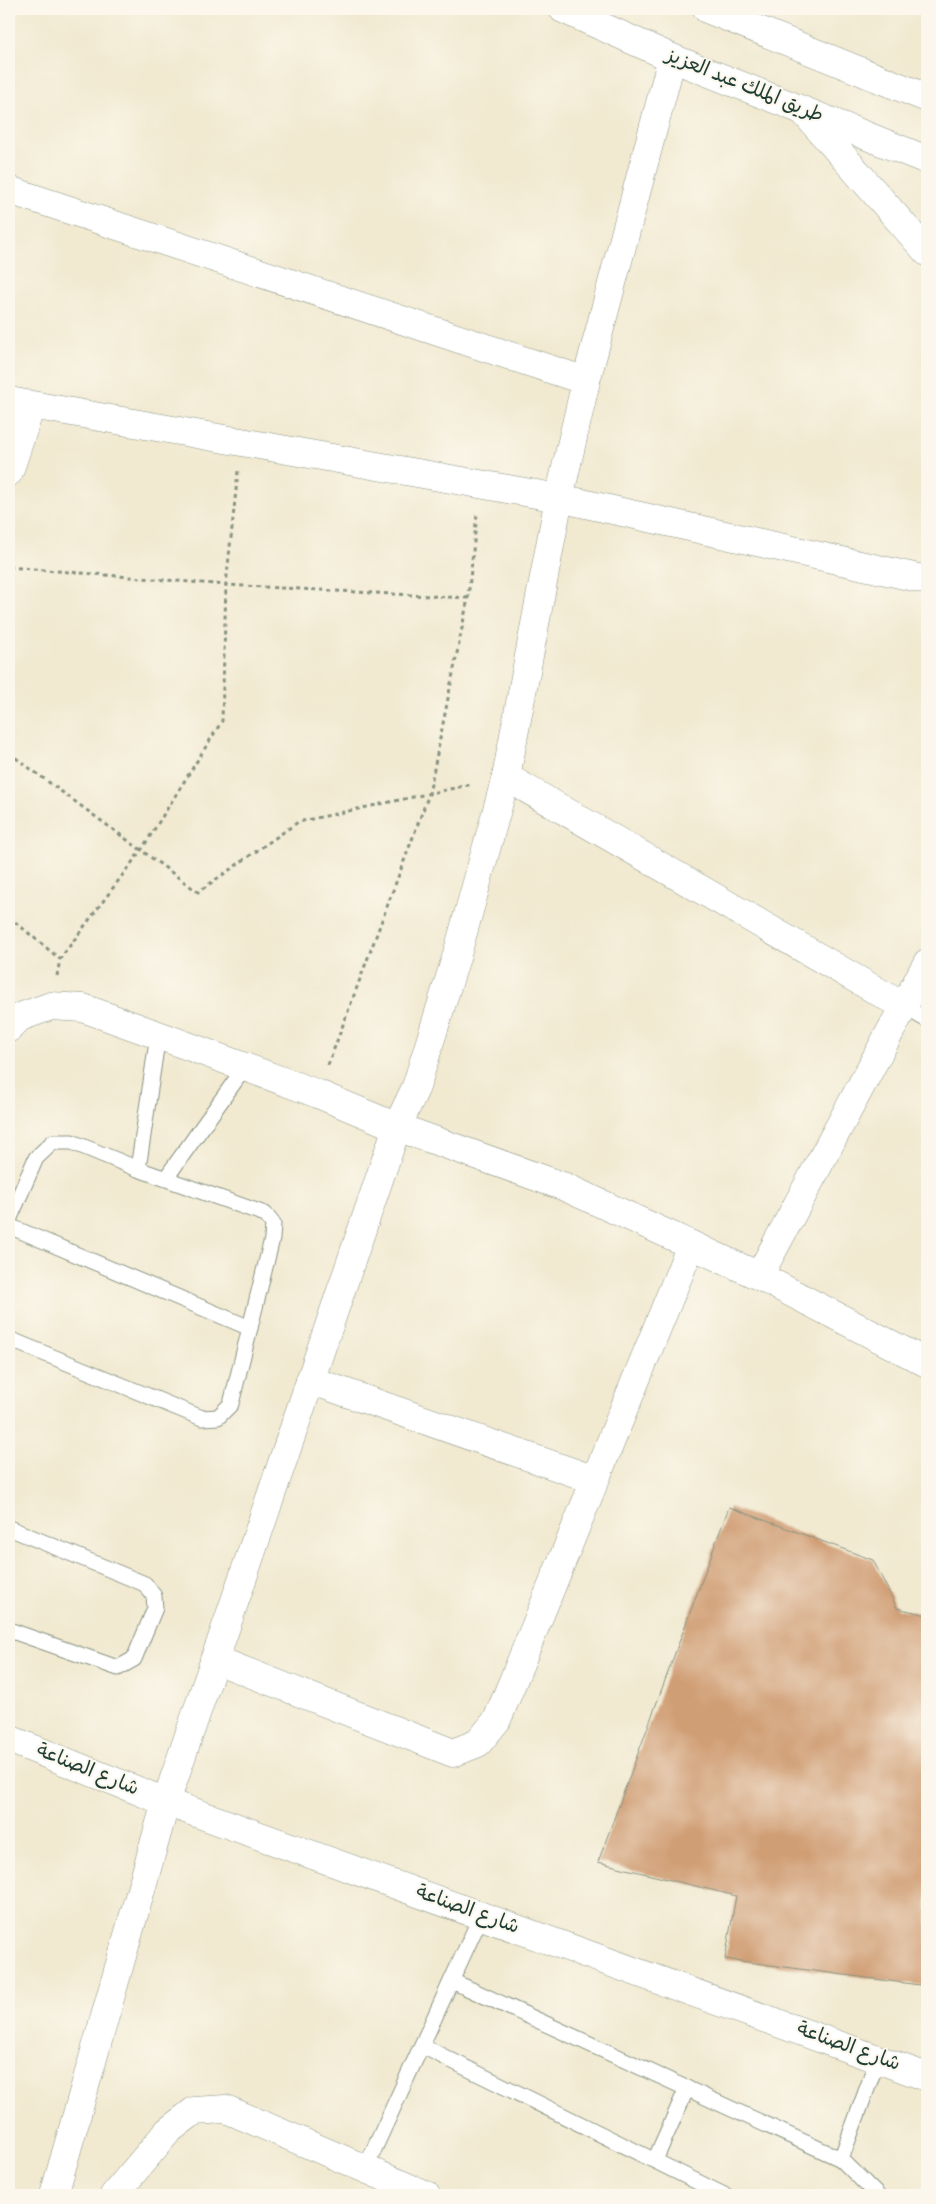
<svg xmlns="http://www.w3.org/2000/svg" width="936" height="2204" font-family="Dekko,'Playpen Sans Arabic',sans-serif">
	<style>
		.building { fill: #d09e75 }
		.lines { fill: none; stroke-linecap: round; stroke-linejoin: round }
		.lane-casing { stroke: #889382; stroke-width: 17 }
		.street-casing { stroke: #889382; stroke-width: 29 }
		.secondary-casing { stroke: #889382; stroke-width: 29 }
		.highway-casing { stroke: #889382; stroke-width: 29 }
		.path { stroke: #889382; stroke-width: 3; stroke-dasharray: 4 4; stroke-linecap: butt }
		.lane { stroke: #fff; stroke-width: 15 }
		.street { stroke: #fff; stroke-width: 28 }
		.secondary { stroke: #fff; stroke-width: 28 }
		.highway { stroke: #fff; stroke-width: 28 }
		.labels { text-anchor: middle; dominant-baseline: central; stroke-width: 4; stroke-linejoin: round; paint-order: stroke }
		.street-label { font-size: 20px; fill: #1f3d34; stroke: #fbf7ec }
	</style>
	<rect width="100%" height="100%" fill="#fbf7ec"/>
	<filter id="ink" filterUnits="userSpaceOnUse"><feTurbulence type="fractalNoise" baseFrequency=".02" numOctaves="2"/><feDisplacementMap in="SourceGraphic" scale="10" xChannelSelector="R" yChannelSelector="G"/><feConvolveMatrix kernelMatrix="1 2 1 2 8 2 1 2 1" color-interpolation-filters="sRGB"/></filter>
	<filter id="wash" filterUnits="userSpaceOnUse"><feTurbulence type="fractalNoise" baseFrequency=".0096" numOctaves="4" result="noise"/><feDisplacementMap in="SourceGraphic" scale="20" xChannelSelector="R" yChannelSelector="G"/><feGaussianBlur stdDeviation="1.12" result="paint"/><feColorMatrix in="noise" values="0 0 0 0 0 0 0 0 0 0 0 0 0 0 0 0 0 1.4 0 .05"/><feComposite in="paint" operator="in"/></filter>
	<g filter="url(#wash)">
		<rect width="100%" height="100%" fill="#f1e9d0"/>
		<g id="blocks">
			<path class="building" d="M 729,1507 L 873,1560 L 897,1608 L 927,1615 L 927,1986 L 725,1959 L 736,1896 L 598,1862 Z"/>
		</g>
	</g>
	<g filter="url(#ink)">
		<use href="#blocks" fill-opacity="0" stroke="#889382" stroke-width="1"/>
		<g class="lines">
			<g class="lane-casing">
				<g id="lane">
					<path d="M 903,1006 L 927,1020"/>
					<path d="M 138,1169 L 158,1035"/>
					<path d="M 166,1178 L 245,1067"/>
					<path d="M 9,1220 L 36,1158 L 53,1142 L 72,1142 L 138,1169 L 265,1214 L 273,1224 L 272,1239 L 231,1404 L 218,1417 L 202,1418 L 9,1339"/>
					<path d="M 9,1226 L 250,1328"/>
					<path d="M 9,1528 L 145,1584 L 154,1596 L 155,1608 L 134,1659 L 118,1668 L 9,1630"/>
					<path d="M 452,1981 L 841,2159"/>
					<path d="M 422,2046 L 724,2195"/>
					<path d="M 655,2160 L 687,2088"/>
					<path d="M 365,2169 L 481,1916"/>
					<path d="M 877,2195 L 841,2159 L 878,2059"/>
				</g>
			</g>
			<g class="street-casing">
				<g id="street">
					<path d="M 9,190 L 586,381"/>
					<path d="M 9,401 L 559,498 L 927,580"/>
					<path d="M 9,472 L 31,406"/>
					<path d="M 506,777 L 903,1006"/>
					<path d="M 759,1276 L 927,963"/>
					<path d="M 310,1380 L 595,1480"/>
					<path d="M 214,1659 L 453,1753 L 478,1743 L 497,1720 L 691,1245"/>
					<path d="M 54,2195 L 166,1802 L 397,1127 L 416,1087 L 458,951 L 506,777 L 559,498 L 586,381 L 672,58"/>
					<path d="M 114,2195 L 168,2131 L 194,2111 L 226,2109 L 426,2195"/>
				</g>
			</g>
			<g class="secondary-casing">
				<g id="secondary">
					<path d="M 804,112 L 927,252"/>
					<path d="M 9,1028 L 20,1017 L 51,1006 L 83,1008 L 158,1035 L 318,1094 L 397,1127 L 565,1187 L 759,1276 L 927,1363"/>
					<path d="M 9,1739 L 166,1802 L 927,2077"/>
				</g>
			</g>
			<g class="highway-casing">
				<g id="highway">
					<path d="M 563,9 L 672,58 L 927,160"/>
					<path d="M 707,9 L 927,98"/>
				</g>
			</g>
			<g class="path">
				<path d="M 9,567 L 226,585 L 468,598"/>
				<path d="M 9,753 L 198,892 L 298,822 L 473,784"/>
				<path d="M 9,917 L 60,959"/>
				<path d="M 57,976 L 60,959 L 142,849 L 222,721 L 226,585 L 238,471"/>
				<path d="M 328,1065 L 429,794 L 468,598 L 477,514"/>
			</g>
			<use href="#lane" class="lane"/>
			<use href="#street" class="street"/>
			<use href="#secondary" class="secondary"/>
			<use href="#highway" class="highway"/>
		</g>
	</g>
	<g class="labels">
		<g class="street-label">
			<text transform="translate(744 87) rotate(22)">طريق الملك عبد العزيز</text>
			<text transform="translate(87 1771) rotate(22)">شارع الصناعة</text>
			<text transform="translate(467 1911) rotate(20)">شارع الصناعة</text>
			<text transform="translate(848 2048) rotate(20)">شارع الصناعة</text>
		</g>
	</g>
	<rect width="936" height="2204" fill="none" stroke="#fbf7ec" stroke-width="30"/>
</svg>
